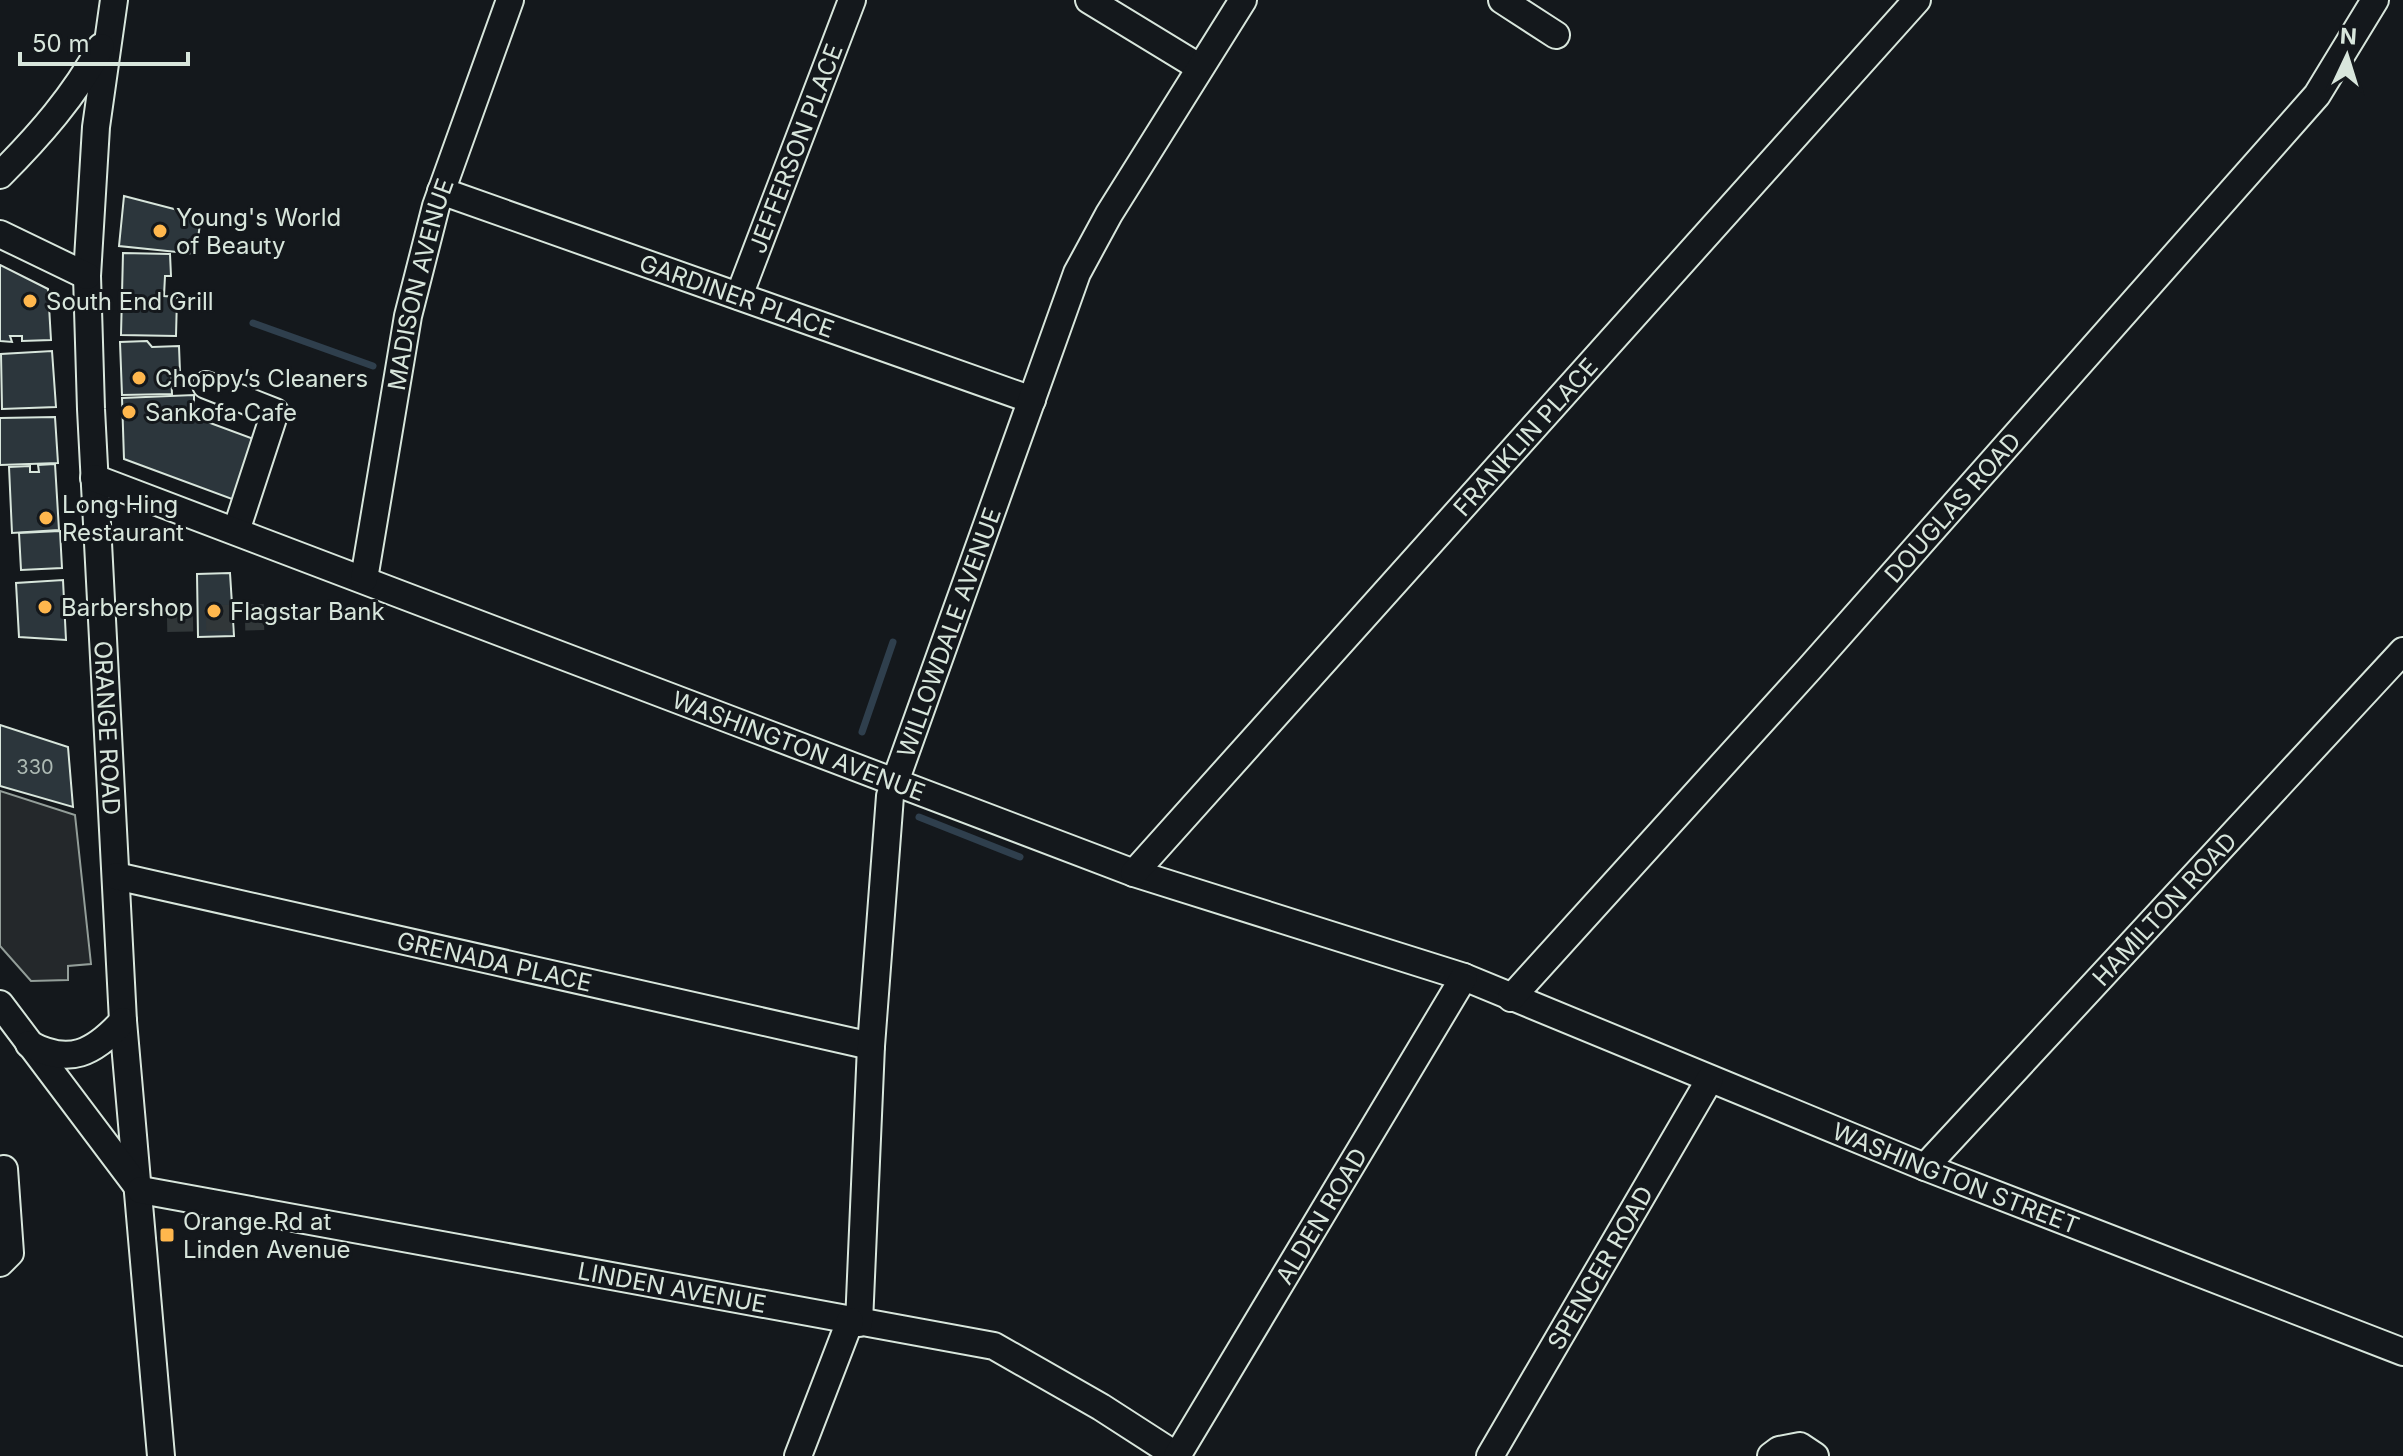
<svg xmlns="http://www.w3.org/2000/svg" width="2403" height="1456" font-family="Inter,sans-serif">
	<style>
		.parking { fill: #24282b; stroke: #939e99; stroke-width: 2 }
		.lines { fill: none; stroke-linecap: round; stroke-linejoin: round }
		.stream { stroke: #2f3f4d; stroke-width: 7 }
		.building { fill: #2c363c; stroke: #d8e6dc; stroke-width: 2 }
		.minor-tunnel { stroke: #313739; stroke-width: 26; stroke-dasharray: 26 13; stroke-linecap: butt }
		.minor-casing { stroke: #d8e6dc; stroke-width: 30 }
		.minor { stroke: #14181c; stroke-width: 26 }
		.poi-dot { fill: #ffb74d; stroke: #14181c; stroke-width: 3 }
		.labels { text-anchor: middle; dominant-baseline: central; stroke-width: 6; stroke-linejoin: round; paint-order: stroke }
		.number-label { font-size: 20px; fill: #adbab4 }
		.street-label { font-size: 24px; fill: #d8e6dc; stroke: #14181c }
		.poi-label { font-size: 24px; fill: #d8e6dc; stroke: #14181c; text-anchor: start }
	</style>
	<rect width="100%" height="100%" fill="#14181c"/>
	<path class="parking" d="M 0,791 L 75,815 L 91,964 L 68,966 L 68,980 L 31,981 L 0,946 Z"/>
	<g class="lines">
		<g class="stream">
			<path d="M 253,323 L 373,366"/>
			<path d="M 862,732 L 893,642"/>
			<path d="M 919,817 L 1020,857"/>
		</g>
	</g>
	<g class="building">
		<path d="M 124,196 L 201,216 L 196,254 L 119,246 Z"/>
		<path d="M 123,253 L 170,254 L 171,276 L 165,276 L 164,296 L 177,297 L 176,336 L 121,335 Z"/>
		<path d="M 0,265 L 48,289 L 51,340 L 22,341 L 22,336 L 10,336 L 12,342 L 0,341 Z"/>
		<path d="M 147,341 L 152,347 L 179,346 L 180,372 L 171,373 L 172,394 L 122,395 L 120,342 Z"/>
		<path d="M 52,351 L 56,407 L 2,409 L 1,354 Z"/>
		<path d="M 194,395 L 194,417 L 251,438 L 254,445 L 240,502 L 124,459 L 122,398 Z"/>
		<path d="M 55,417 L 58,463 L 0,465 L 0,418 Z"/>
		<path d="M 55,464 L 59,530 L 12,533 L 9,467 L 30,466 L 30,472 L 39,472 L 38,465 Z"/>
		<path d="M 60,531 L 62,568 L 21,570 L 19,533 Z"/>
		<path d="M 230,573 L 234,636 L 198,637 L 197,574 Z"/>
		<path d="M 63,580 L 66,640 L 19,637 L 16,583 Z"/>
		<path d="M 0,725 L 68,747 L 73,807 L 0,786 Z"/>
	</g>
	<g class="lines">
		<path class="minor-tunnel" d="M 167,619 L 264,617"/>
		<g class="minor-casing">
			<g id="minor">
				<path id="s1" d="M 114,0 L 96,127 L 87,276 L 91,409 L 123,1021 L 161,1456"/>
				<path d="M 1089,0 L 1199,67"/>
				<path d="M 1502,0 L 1556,35"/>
				<path d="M 0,175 C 40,135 74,96 101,47"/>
				<path id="s2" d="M 441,191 L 1032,400"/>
				<path d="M 0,234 L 87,276"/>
				<path id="s3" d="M 739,296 L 852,0"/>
				<path d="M 206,385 L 275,412 L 236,531"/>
				<path id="s4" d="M 94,478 L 1134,873 L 1464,977 L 1925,1167 L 2403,1352"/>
				<path id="s5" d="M 364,579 L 408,316 L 436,206 L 510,0"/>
				<path id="s6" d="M 1134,873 L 1917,0"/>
				<path id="s7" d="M 116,876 L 871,1046"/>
				<path id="s8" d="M 1511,998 L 1810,668 L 2317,95 L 2375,0"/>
				<path d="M 0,1004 L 140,1190"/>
				<path d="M 29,1044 C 69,1066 94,1053 123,1021"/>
				<path id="s9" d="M 1925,1167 L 2403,651"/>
				<path id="s10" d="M 141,1190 L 994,1346 L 1101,1407 L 1177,1456"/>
				<path d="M 0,1263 L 10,1253 L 4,1169"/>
				<path id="s11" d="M 859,1323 L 871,1046 L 890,796 L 1077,273 L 1109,214 L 1243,0"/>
				<path d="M 798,1456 L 850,1321"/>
				<path id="s12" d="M 1177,1456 L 1464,977"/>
				<path id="s13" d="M 1490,1456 L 1710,1079"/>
				<path d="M 1771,1456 L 1779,1450 L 1800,1446 L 1815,1456"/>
			</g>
		</g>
		<use href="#minor" class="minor"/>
	</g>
	<g class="poi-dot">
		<circle cx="160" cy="231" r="8"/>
		<circle cx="30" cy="301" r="8"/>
		<circle cx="139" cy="378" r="8"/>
		<circle cx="129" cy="412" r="8"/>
		<circle cx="46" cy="518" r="8"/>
		<circle cx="45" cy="607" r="8"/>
		<circle cx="214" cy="611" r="8"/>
		<rect x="159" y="1227" width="16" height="16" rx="4"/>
	</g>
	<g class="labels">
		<g class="number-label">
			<text x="35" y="767">330</text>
		</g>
		<g class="street-label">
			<text stroke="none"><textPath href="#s3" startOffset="158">JEFFERSON PLACE</textPath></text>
			<text stroke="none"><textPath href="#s5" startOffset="300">MADISON AVENUE</textPath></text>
			<text stroke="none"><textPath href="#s2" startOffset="314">GARDINER PLACE</textPath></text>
			<text stroke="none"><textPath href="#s6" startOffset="586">FRANKLIN PLACE</textPath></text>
			<text stroke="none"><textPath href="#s8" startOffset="660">DOUGLAS ROAD</textPath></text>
			<text stroke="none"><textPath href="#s11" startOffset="702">WILLOWDALE AVENUE</textPath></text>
			<text stroke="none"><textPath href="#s1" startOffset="730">ORANGE ROAD</textPath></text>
			<text stroke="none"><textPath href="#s4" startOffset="754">WASHINGTON AVENUE</textPath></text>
			<text stroke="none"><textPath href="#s9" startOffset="352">HAMILTON ROAD</textPath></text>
			<text stroke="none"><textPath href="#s7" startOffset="388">GRENADA PLACE</textPath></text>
			<text stroke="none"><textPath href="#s4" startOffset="1990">WASHINGTON STREET</textPath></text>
			<text stroke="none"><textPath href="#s12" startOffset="280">ALDEN ROAD</textPath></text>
			<text stroke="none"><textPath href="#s13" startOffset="218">SPENCER ROAD</textPath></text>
			<text stroke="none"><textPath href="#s10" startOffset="540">LINDEN AVENUE</textPath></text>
		</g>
		<g class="poi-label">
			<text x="176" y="217">Young's World<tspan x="176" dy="28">of Beauty</tspan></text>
			<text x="46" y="301">South End Grill</text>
			<text x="155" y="378">Choppy’s Cleaners</text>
			<text x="145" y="412">Sankofa Cafe</text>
			<text x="62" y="504">Long Hing<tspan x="62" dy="28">Restaurant</tspan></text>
			<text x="61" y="607">Barbershop</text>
			<text x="230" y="611">Flagstar Bank</text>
			<text x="183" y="1221">Orange Rd at<tspan x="183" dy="28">Linden Avenue</tspan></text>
		</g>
	</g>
	<g transform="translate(2347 56) rotate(4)" stroke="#14181c" stroke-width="6" paint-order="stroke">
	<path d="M0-6L14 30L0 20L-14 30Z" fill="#d8e6dc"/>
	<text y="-12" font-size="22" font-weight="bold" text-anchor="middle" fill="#d8e6dc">N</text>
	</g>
	<path d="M20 52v12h168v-12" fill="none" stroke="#d8e6dc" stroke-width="4"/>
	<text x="32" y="52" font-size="24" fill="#d8e6dc" stroke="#14181c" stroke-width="6" paint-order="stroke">50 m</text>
</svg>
